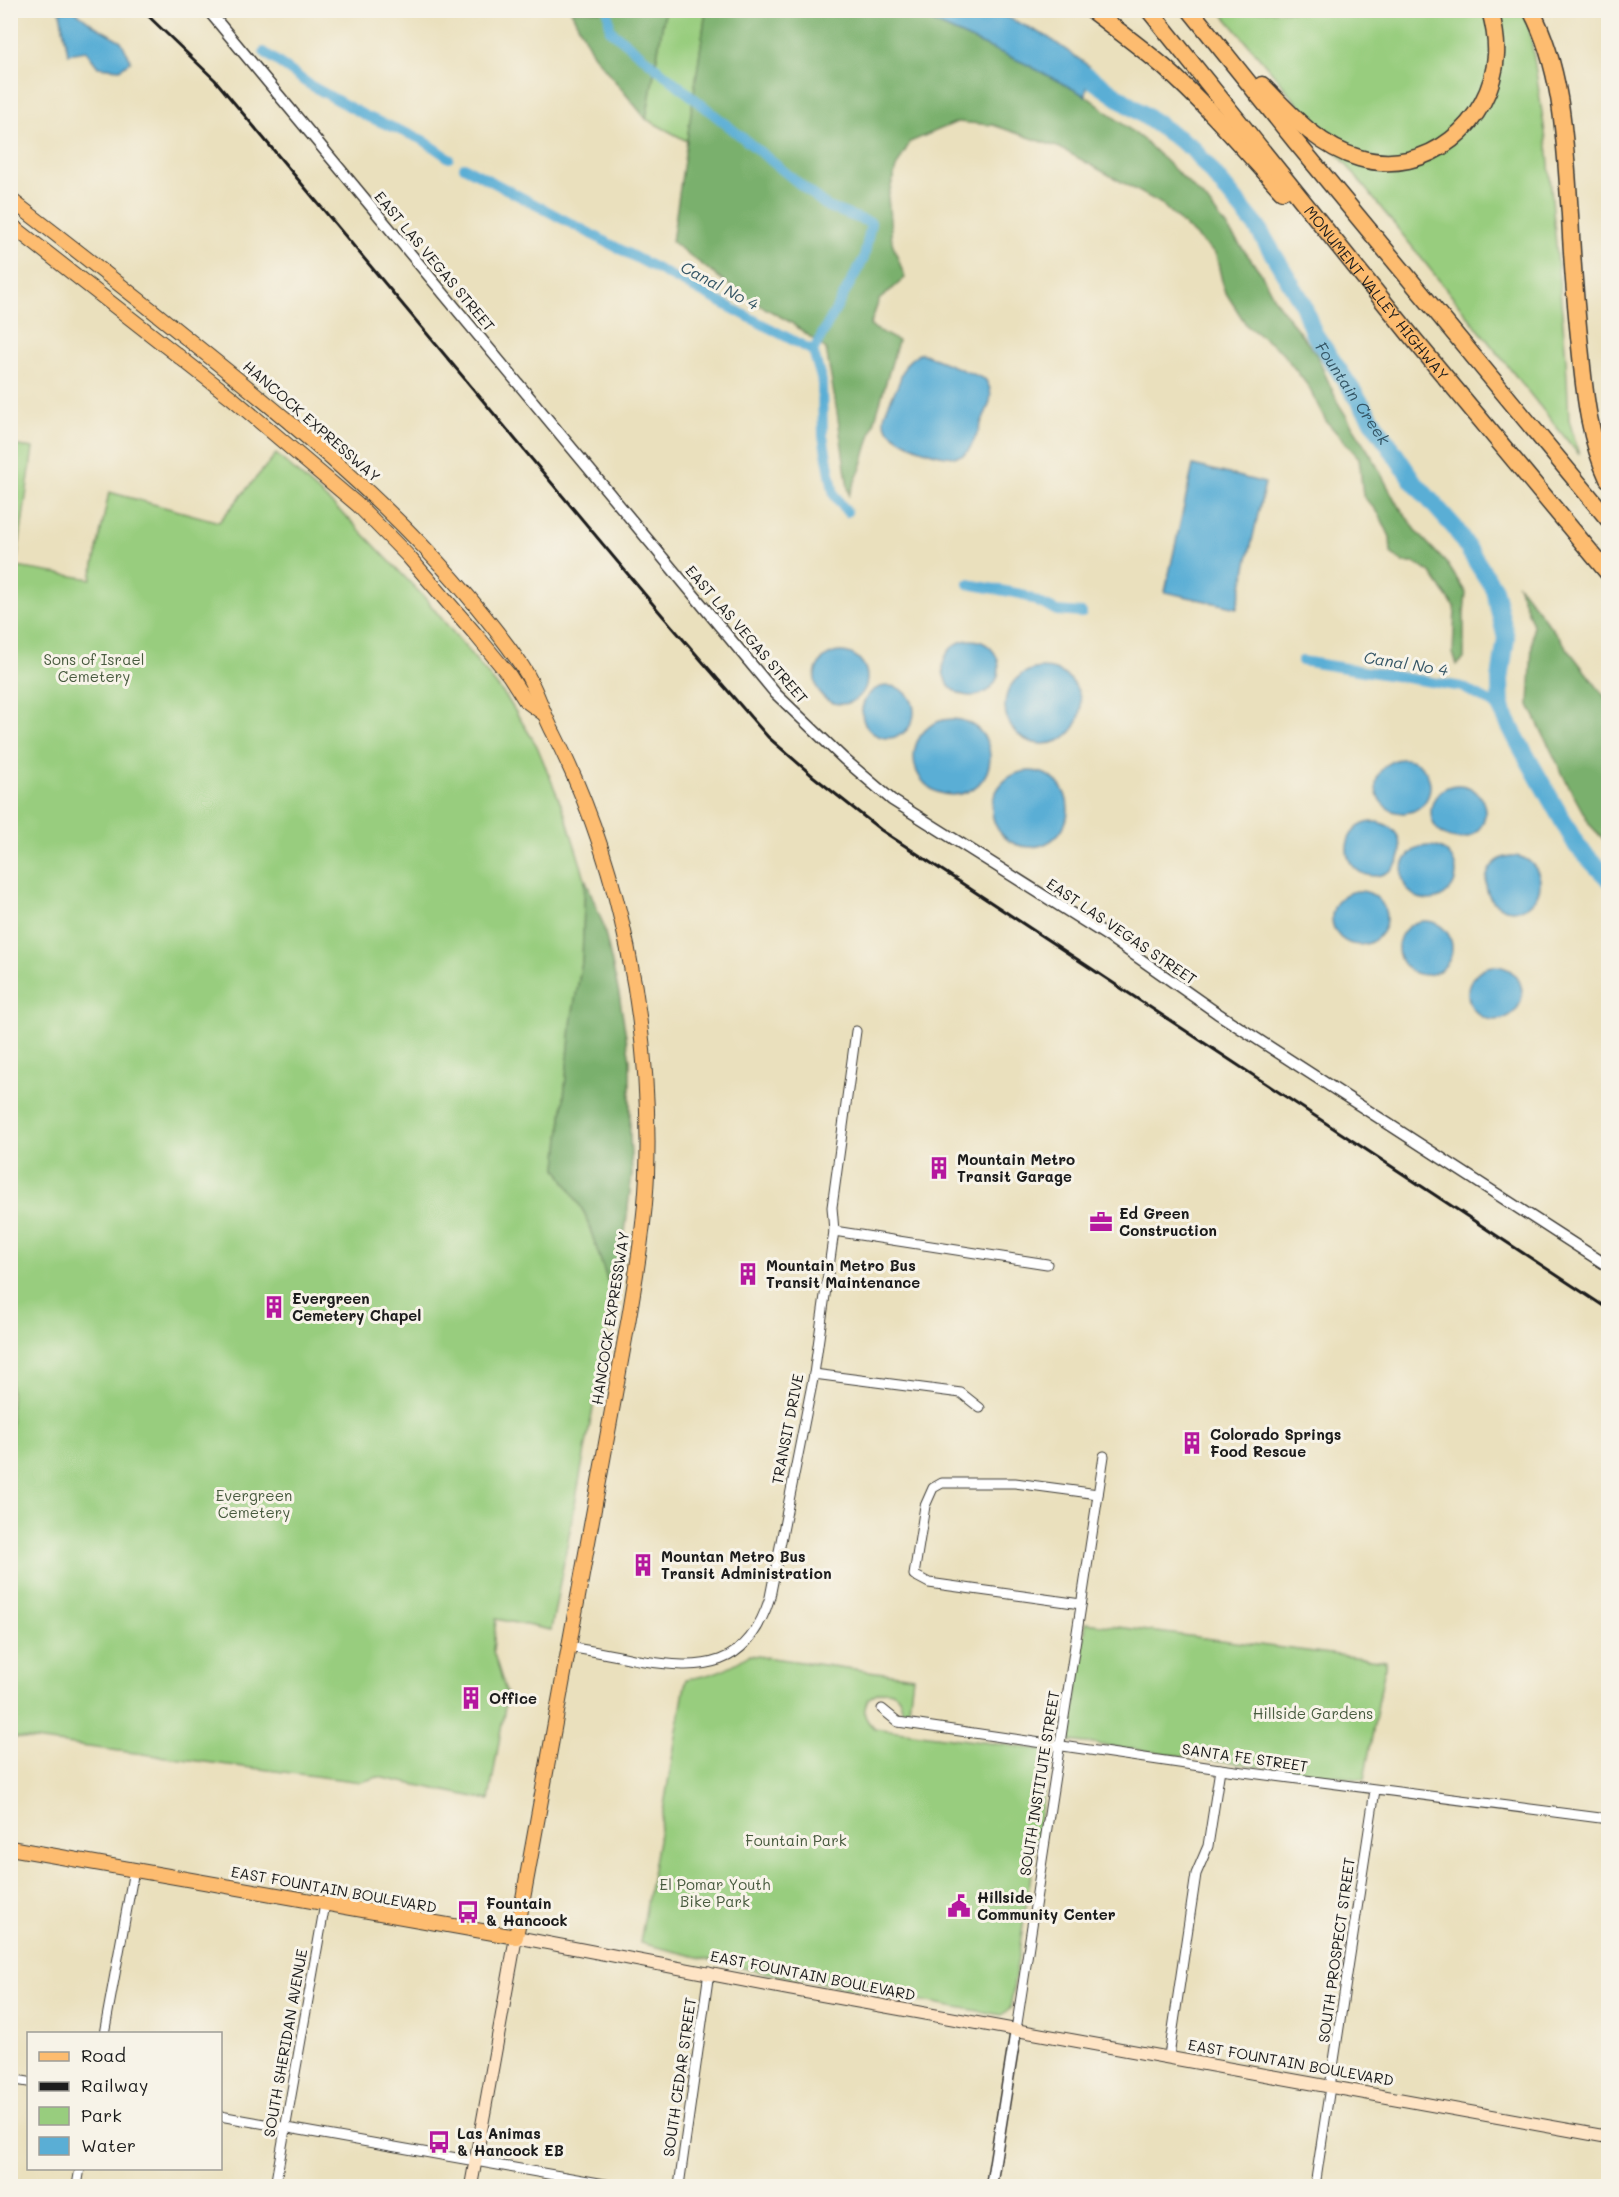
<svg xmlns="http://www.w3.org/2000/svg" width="1619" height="2197" font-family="Mali,sans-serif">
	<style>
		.green { fill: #98cd7e; stroke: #5a744d; stroke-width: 1.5 }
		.forest { fill: #7ab06d; stroke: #4b6644; stroke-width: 1.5 }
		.water { fill: #5aaed5; stroke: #3b6578; stroke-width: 1.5 }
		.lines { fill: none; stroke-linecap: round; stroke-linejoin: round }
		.canal { stroke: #5aaed5; stroke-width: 10 }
		.river { stroke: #5aaed5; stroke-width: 18 }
		.minor-casing { stroke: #3b3934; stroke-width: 11 }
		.tertiary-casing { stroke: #3b3934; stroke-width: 13 }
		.secondary-casing { stroke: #3b3934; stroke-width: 14 }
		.primary-casing { stroke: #3b3934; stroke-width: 16 }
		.motorway-casing { stroke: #3b3934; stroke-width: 19 }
		.minor { stroke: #fff; stroke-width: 9 }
		.tertiary { stroke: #fff; stroke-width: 10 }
		.secondary { stroke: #fee4c5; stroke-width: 12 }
		.primary { stroke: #fdbc6f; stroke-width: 14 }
		.motorway { stroke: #fdbc6f; stroke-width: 16 }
		.rail { stroke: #1c1c1c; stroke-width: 3 }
		.labels { text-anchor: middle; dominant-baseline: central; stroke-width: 6; stroke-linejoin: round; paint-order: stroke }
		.street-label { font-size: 15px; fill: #1c1c1c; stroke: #f7f3e8 }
		.park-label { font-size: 15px; fill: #475a3e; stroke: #f7f3e8 }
		.poi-label { font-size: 15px; font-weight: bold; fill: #1c1c1c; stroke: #f7f3e8; text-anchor: start }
		.water-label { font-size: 16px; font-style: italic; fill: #355666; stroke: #f7f3e8 }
	</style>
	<rect width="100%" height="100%" fill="#f7f3e8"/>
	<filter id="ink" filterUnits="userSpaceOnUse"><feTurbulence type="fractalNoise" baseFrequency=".0167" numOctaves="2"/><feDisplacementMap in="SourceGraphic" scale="12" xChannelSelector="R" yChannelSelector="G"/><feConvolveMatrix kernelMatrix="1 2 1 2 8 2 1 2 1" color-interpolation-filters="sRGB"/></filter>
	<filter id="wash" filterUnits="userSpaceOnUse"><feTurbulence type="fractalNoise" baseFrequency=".008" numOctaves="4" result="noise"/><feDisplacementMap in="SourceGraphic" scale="24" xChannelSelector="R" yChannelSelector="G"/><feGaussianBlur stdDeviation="1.35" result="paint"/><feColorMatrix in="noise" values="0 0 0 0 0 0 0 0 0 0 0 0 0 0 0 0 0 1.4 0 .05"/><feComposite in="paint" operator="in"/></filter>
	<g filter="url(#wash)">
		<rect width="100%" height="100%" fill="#eae0bd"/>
		<g class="green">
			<path d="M 665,11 L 706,11 L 687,141 L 646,119 Z"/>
			<path d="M 1220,11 L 1527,11 L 1548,153 L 1566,359 L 1569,420 L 1579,455 L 1277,78 Z"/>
			<path d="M 11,445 L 33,448 L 16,567 L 91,579 L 109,492 L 219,522 L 276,454 L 350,520 L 424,597 L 507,698 L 537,746 L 565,814 L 585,878 L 582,963 L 572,1017 L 557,1168 L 585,1214 L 610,1288 L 609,1324 L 551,1630 L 496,1619 L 493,1651 L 507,1695 L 489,1800 L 378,1777 L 361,1782 L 11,1737 Z"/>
			<path d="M 1086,1623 L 1386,1661 L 1364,1780 L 1070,1741 Z"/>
			<path d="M 749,1655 L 913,1677 L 908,1716 L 902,1711 C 901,1688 883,1686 868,1699 C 862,1712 864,1719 874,1728 L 1044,1750 L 1049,1755 L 1049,1760 L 1010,2009 L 1001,2015 L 756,1971 L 640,1943 L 686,1679 C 711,1676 728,1669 749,1655 Z"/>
		</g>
		<g class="forest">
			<path d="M 571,11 L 665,11 L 646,119 L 593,54 Z"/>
			<path d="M 706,11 L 908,11 L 1068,82 L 1146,142 L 1207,201 L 1261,273 L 1275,300 L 1316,354 L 1338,403 L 1372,457 L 1396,502 L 1418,533 L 1448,565 L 1466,593 L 1464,613 L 1464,659 L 1457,665 L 1453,653 L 1455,608 L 1430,572 L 1414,563 L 1404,563 L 1391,553 L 1390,537 L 1379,514 L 1363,496 L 1359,458 L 1326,421 L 1308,386 L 1281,351 L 1247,326 L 1224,290 L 1216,255 L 1160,203 L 1060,148 L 993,125 L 957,122 L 910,142 L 896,168 L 888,197 L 892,242 L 905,278 L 879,300 L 870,326 L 898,341 L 861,468 L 849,495 L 837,412 L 826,349 L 790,322 L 745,297 L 672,242 Z"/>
			<path d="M 1517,583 L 1608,701 L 1608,844 L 1590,825 L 1566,781 L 1529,705 L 1533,625 Z"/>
			<path d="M 585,878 L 603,924 L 619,994 L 630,1060 L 630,1136 L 632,1173 L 623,1250 L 610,1288 L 585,1214 L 557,1168 L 572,1017 L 582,963 Z"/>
		</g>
		<g class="water">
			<path d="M 58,11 L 75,11 L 95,26 L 121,41 L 131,61 L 120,69 L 98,67 L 86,51 L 68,54 L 60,12 Z"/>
			<path d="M 908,11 L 994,11 L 1046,36 L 1089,66 L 1086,96 L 1026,64 Z"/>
			<path d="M 921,353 L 985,379 C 996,394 989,406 982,421 C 978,431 973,447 965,454 C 952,465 882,440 884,419 C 884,411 894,393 898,385 C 905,367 903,362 921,353 Z"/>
			<path d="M 1193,465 L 1265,483 L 1237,608 L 1165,592 Z"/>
			<circle cx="971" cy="668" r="28"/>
			<circle cx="841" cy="678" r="26"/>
			<circle cx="1043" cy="706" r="38"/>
			<circle cx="888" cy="712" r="26"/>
			<circle cx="952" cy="757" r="38"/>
			<circle cx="1403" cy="786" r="27"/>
			<circle cx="1030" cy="809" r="38"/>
			<circle cx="1458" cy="812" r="27"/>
			<circle cx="1374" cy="849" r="27"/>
			<circle cx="1429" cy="873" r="27"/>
			<circle cx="1513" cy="883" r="27"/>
			<circle cx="1359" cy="918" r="27"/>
			<circle cx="1425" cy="948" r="27"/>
			<circle cx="1495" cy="993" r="27"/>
		</g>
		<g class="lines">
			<g class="canal">
				<path d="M 608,10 L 610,30 L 828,207 L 871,223 L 864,258 L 813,351"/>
				<path d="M 264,52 L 310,85 L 366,116 L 423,140 L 449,158"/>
				<path d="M 464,167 L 813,351 L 822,381 L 823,436 L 834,495 L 847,512"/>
				<path d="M 968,584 L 1021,594 L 1057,611 L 1082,613"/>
				<path d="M 1302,661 L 1462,687 L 1501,708"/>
			</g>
			<path class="river" id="s1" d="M 1068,65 L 1093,80 L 1192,148 L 1257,227 L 1302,302 L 1313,332 L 1413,481 L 1455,528 L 1494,589 L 1506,638 L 1500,680 L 1501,708 L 1516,738 L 1577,846 L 1608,878"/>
		</g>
	</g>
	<g filter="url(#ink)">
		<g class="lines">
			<g class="minor-casing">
				<g id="minor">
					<path d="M 834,1231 L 1047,1264"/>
					<path d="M 814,1374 L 961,1393 L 980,1408"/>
					<path d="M 1081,1604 L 929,1583 L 914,1575 L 925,1506 L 933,1488 L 942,1483 L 1015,1483 L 1098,1494"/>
					<path d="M 569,1647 C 592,1651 615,1655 638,1660 C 703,1671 748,1669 770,1597 L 814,1374 L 834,1231 L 832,1207 L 856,1031"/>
					<path d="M 882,1709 L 898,1722 L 1220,1769 L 1608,1819"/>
					<path d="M 1016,2030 L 1104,1456"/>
					<path d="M 104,2034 L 134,1870"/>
					<path d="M 1169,2056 L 1196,1874 L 1208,1846 L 1220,1769"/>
					<path d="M 10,2079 L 28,2082"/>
					<path d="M 220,2116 L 616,2186"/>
					<path d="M 77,2186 L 80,2168"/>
					<path d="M 275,2186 L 325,1904"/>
					<path d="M 679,2186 L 709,1972"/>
					<path d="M 1315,2186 L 1375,1790"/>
				</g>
			</g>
			<g class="tertiary-casing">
				<g id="tertiary">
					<path d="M 208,10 L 776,694 L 844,759 L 892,800 L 1106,935 L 1217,1013 L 1608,1266"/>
					<path d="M 991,2186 L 1016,2030"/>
				</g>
			</g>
			<g class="secondary-casing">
				<path id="secondary" d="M 471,2186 L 516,1937 L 789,1989 L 1608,2137"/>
			</g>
			<g class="primary-casing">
				<g id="primary">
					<path d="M 10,199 C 83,255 155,312 226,370 C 335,458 441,550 522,666 C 537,688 541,710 554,734 C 621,866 652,1025 647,1174 C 645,1221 637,1270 629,1317 L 516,1937 L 10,1848"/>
					<path d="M 10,224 L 232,398 L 359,506 L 407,555 L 477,636 L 509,675 L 525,700 L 543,713"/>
				</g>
			</g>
			<g class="motorway-casing">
				<g id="motorway">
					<path d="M 1091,10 C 1116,29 1141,47 1164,67 C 1207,105 1244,149 1282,191"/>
					<path id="s2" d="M 1149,10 L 1412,337 L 1608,573"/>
					<path d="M 1190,10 L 1296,142 L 1608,519"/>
					<path d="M 1531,10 C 1564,73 1565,146 1570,215 C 1572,262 1576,309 1581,356 C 1585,398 1590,440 1608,479"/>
					<path d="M 1262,85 C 1290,114 1319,147 1359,158 C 1427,178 1492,123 1496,55 C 1497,40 1494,25 1490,10"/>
				</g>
			</g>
			<use href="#minor" class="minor"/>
			<use href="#tertiary" class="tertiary"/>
			<use href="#secondary" class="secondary"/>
			<use href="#primary" class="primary"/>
			<use href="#motorway" class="motorway"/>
			<path class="rail" d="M 142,10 L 215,80 L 662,615 L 768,737 L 814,777 L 881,830 L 1608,1309"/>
		</g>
	</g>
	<defs>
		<g id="building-bare" transform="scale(1.8)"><path d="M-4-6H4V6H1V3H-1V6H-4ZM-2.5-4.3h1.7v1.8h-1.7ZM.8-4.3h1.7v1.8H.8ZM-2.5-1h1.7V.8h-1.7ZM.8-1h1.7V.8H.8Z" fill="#b5179e" stroke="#f7f3e8" stroke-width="2.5" paint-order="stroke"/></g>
		<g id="office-bare" transform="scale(1.8)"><path d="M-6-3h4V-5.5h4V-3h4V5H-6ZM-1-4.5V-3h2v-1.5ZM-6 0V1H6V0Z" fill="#b5179e" stroke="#f7f3e8" stroke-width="2.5" paint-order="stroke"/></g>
		<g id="civic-bare" transform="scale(1.8)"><path d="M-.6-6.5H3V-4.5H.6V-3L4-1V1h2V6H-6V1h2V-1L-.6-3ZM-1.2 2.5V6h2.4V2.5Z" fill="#b5179e" stroke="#f7f3e8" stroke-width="2.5" paint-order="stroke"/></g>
		<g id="bus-bare" transform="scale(1.8)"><path d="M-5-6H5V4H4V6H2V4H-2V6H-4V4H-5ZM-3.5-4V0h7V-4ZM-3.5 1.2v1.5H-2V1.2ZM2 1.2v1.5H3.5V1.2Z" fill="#b5179e" stroke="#f7f3e8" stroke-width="2.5" paint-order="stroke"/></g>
	</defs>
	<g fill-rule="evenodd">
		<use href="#building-bare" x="939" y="1168"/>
		<use href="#office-bare" x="1101" y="1222"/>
		<use href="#building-bare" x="748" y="1274"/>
		<use href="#building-bare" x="274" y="1307"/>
		<use href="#building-bare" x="1192" y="1443"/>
		<use href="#building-bare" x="643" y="1565"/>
		<use href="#building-bare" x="471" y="1698"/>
		<use href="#civic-bare" x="959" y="1906"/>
		<use href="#bus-bare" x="468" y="1912"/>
		<use href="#bus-bare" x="439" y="2142"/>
	</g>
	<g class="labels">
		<g class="street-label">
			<text transform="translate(435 261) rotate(50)">EAST LAS VEGAS STREET</text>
			<text stroke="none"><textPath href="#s2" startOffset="363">MONUMENT VALLEY HIGHWAY</textPath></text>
			<text transform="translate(312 421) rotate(41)">HANCOCK EXPRESSWAY</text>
			<text transform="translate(747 634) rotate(49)">EAST LAS VEGAS STREET</text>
			<text transform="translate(1122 931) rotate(34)">EAST LAS VEGAS STREET</text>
			<text transform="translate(610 1318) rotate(-81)">HANCOCK EXPRESSWAY</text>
			<text transform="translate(787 1429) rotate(-79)">TRANSIT DRIVE</text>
			<text transform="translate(1245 1757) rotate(8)">SANTA FE STREET</text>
			<text transform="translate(1039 1783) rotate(-81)">SOUTH INSTITUTE STREET</text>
			<text transform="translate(334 1889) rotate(10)">EAST FOUNTAIN BOULEVARD</text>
			<text transform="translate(1336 1950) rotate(-82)">SOUTH PROSPECT STREET</text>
			<text transform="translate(813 1975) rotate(11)">EAST FOUNTAIN BOULEVARD</text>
			<text transform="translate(285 2043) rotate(-80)">SOUTH SHERIDAN AVENUE</text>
			<text transform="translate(1291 2062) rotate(10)">EAST FOUNTAIN BOULEVARD</text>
			<text transform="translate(679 2077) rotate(-82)">SOUTH CEDAR STREET</text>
		</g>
		<g class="park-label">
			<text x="94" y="659">Sons of Israel<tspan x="94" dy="17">Cemetery</tspan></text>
			<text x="254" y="1495">Evergreen<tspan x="254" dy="17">Cemetery</tspan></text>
			<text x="1313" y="1713">Hillside Gardens</text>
			<text x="796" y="1840">Fountain Park</text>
			<text x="715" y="1884">El Pomar Youth<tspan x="715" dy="17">Bike Park</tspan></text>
		</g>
		<g class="poi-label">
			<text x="957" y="1159">Mountain Metro<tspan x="957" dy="17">Transit Garage</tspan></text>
			<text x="1119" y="1213">Ed Green<tspan x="1119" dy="17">Construction</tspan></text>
			<text x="766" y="1265">Mountain Metro Bus<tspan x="766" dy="17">Transit Maintenance</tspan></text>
			<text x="292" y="1298">Evergreen<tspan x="292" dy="17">Cemetery Chapel</tspan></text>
			<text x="1210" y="1434">Colorado Springs<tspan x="1210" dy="17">Food Rescue</tspan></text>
			<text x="661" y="1556">Mountan Metro Bus<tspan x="661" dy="17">Transit Administration</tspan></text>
			<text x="489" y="1698">Office</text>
			<text x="977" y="1897">Hillside<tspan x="977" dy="17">Community Center</tspan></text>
			<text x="486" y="1903">Fountain<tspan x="486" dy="17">&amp; Hancock</tspan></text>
			<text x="457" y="2133">Las Animas<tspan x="457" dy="17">&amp; Hancock EB</tspan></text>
		</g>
		<g class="water-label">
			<text transform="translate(720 285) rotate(28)">Canal No 4</text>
			<text stroke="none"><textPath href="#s1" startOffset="444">Fountain Creek</textPath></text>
			<text transform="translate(1406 663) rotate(9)">Canal No 4</text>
		</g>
	</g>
	<rect width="1619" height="2197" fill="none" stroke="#f7f3e8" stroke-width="36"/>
	<rect x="27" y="2032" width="195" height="138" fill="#f7f3e8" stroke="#9f9d96" stroke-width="1.5"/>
	<rect x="39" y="2052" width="30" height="9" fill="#fdbc6f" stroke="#9f9d96" stroke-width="1.5"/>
	<text x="81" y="2062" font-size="18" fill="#1c1c1c">Road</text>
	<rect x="39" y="2082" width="30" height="9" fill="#1c1c1c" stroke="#9f9d96" stroke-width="1.5"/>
	<text x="81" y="2092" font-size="18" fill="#1c1c1c">Railway</text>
	<rect x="39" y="2107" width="30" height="18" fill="#98cd7e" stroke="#9f9d96" stroke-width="1.5"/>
	<text x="81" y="2122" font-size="18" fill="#1c1c1c">Park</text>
	<rect x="39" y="2137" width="30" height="18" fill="#5aaed5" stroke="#9f9d96" stroke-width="1.5"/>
	<text x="81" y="2152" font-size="18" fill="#1c1c1c">Water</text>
</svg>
